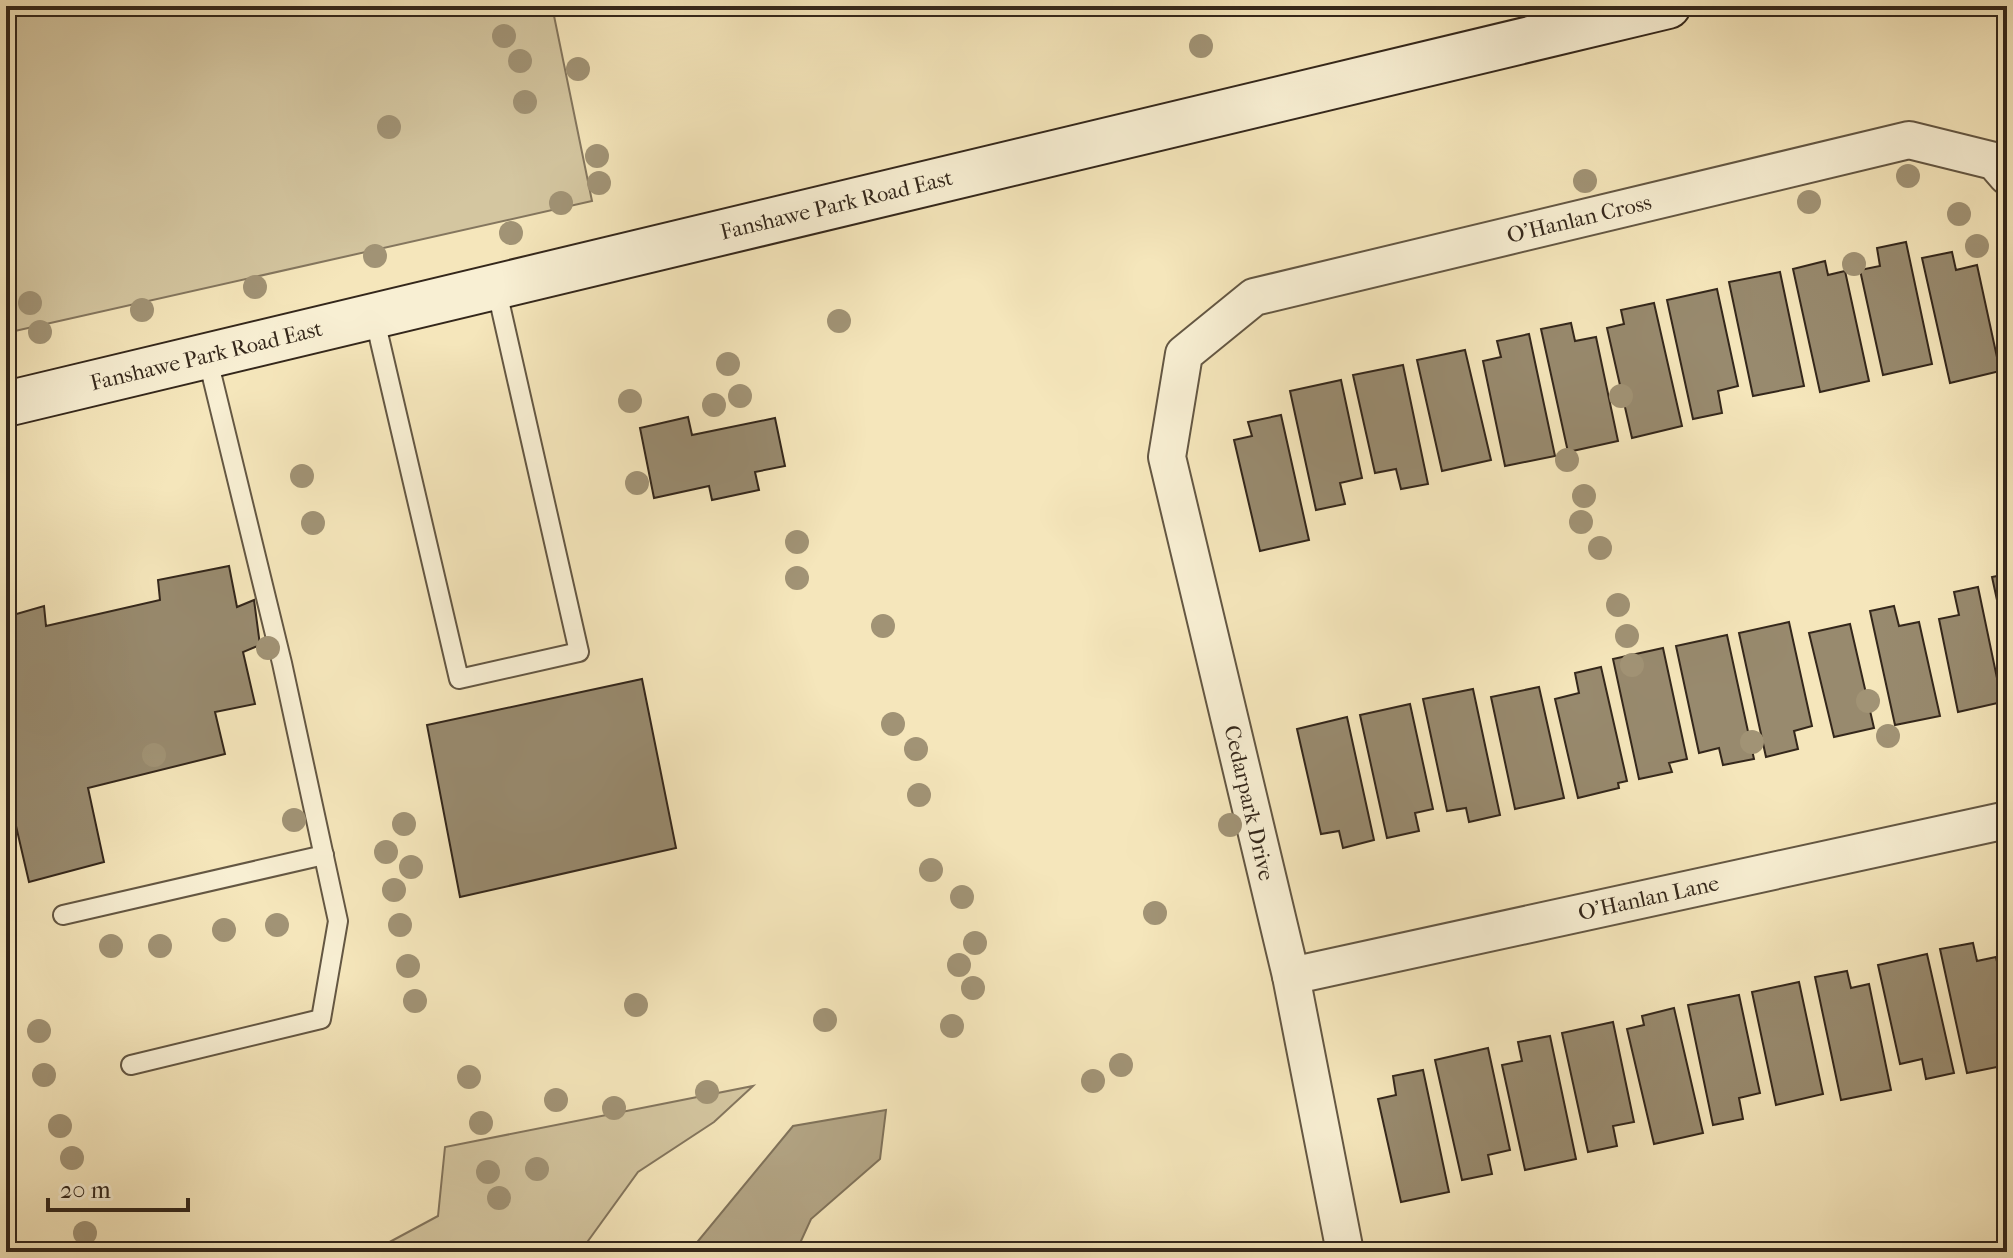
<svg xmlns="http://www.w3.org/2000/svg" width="2013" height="1258" font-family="'IM FELL French Canon',serif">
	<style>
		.green { fill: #d4c6a0; stroke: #84765e; stroke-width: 2 }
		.water { fill: #b3a585; stroke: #80735b; stroke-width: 2 }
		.building { fill: #988a6e; stroke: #34271b; stroke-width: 2 }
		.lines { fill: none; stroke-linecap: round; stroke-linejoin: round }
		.service-casing { stroke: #645743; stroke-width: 22 }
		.minor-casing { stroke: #645743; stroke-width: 40 }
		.secondary-casing { stroke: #34271b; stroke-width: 48 }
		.service { stroke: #f8efd3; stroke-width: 18 }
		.minor { stroke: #f8efd3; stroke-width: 36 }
		.secondary { stroke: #f8efd3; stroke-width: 44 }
		.tree { fill: #a19375 }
		.labels { text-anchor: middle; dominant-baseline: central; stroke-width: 6; stroke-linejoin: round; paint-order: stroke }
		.street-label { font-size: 22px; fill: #34271b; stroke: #f8efd3 }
	</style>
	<rect width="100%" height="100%" fill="#f5e6bb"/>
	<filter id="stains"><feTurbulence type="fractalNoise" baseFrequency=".0025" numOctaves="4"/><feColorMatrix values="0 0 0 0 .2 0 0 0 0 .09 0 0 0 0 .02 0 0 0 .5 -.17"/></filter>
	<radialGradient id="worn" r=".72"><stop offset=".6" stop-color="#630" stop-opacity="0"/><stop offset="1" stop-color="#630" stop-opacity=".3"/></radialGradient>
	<g class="green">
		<path d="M 6,6 L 552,6 L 592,201 L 6,333 Z"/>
		<path d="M 753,1086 L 714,1122 L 638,1172 L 580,1252 L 371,1252 L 438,1216 L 445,1147 Z"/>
	</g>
	<path class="water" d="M 886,1110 L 880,1159 L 811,1219 L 796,1252 L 689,1252 L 793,1126 Z"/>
	<g class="building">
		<path d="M 1906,242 L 1932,364 L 1883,375 L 1860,270 L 1880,266 L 1877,248 Z"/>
		<path d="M 1952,252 L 1956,270 L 1977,265 L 2000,371 L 1950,383 L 1922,258 Z"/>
		<path d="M 1825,261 L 1828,275 L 1845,271 L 1869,381 L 1820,392 L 1793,269 Z"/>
		<path d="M 1780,272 L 1804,386 L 1753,396 L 1729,282 Z"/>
		<path d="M 1717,289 L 1738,386 L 1718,391 L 1722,413 L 1693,419 L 1667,300 Z"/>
		<path d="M 1654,303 L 1682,426 L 1632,438 L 1607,328 L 1624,324 L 1621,310 Z"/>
		<path d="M 1571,323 L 1575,341 L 1596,337 L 1618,441 L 1568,452 L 1541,329 Z"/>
		<path d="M 1529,334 L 1555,456 L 1505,466 L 1483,361 L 1501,357 L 1497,341 Z"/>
		<path d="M 1465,350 L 1491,460 L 1442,471 L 1417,360 Z"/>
		<path d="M 1403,365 L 1428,484 L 1401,489 L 1396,469 L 1375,473 L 1353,375 Z"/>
		<path d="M 1341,380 L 1362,478 L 1340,483 L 1345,504 L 1316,510 L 1290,391 Z"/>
		<path d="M 1281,415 L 1309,540 L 1260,551 L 1234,440 L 1252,436 L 1248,422 Z"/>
		<path d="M 688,417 L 692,435 L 775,418 L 785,466 L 755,472 L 759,490 L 712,500 L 709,486 L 654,498 L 640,428 Z"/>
		<path d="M 229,566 L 237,607 L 254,600 L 260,645 L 243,652 L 255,704 L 215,712 L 225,754 L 88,788 L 104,862 L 29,882 L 6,783 L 6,617 L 44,606 L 46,626 L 160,600 L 158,580 Z"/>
		<path d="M 2007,574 L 2007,646 L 1992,577 Z"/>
		<path d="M 1978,587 L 2002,702 L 1958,712 L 1939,619 L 1959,615 L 1954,592 Z"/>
		<path d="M 1894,606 L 1899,626 L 1919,622 L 1940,716 L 1895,725 L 1870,611 Z"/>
		<path d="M 1789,622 L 1812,726 L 1794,731 L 1798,749 L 1766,757 L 1739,633 Z"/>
		<path d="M 1850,624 L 1874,728 L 1834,737 L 1809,633 Z"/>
		<path d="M 1727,635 L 1754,759 L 1723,765 L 1719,748 L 1699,753 L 1676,646 Z"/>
		<path d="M 1663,648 L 1687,759 L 1669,763 L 1672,772 L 1639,779 L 1613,659 Z"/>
		<path d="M 1601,667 L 1627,781 L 1618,783 L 1619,788 L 1578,798 L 1555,699 L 1579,693 L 1575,673 Z"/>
		<path d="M 642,679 L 676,848 L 460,897 L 427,725 Z"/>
		<path d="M 1539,687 L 1564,798 L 1515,809 L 1491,697 Z"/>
		<path d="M 1473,689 L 1500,815 L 1469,822 L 1466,808 L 1447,811 L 1423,699 Z"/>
		<path d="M 1410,704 L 1433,809 L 1415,813 L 1419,831 L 1387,838 L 1360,715 Z"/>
		<path d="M 1347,717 L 1374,840 L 1343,848 L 1339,831 L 1321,834 L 1297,729 Z"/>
		<path d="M 1973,943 L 1977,961 L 1996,957 L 2007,1009 L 2007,1065 L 1967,1073 L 1940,949 Z"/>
		<path d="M 1927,954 L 1954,1073 L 1926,1079 L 1922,1059 L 1900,1064 L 1878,965 Z"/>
		<path d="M 1847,971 L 1851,988 L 1869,984 L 1891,1090 L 1841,1100 L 1815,977 Z"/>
		<path d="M 1799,982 L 1823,1094 L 1776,1105 L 1752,992 Z"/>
		<path d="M 1739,995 L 1760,1093 L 1739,1098 L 1743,1119 L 1713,1125 L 1688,1005 Z"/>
		<path d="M 1674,1008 L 1703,1133 L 1654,1144 L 1627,1029 L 1644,1025 L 1642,1016 Z"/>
		<path d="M 1613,1022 L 1634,1122 L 1613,1126 L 1617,1146 L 1588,1152 L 1562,1033 Z"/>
		<path d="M 1550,1036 L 1576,1159 L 1525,1170 L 1502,1065 L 1522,1061 L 1518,1042 Z"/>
		<path d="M 1488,1048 L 1510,1150 L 1488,1155 L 1492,1174 L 1462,1180 L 1435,1060 Z"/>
		<path d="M 1423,1070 L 1449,1192 L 1401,1202 L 1378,1099 L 1396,1095 L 1393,1076 Z"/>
	</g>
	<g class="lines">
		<g class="service-casing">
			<g id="service">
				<path d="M 374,316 L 459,679 L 579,652 L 496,287"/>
				<path d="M 63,915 L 324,855"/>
				<path d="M 131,1065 L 321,1019 L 338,921 L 282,663 L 207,356"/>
			</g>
		</g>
		<g class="minor-casing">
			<g id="minor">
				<path id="s1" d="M 1291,976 L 2007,820"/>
				<path id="s2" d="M 1345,1252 L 1291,976 L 1167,457 L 1184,354 L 1254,297 L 1909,140 L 1994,161 L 2007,176"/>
			</g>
		</g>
		<g class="secondary-casing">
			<g id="secondary">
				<path id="s3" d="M 6,404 L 1668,6"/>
			</g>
		</g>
		<use href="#service" class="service"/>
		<use href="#minor" class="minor"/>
		<use href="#secondary" class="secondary"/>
	</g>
	<g class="tree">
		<circle cx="504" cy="36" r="12"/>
		<circle cx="1201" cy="46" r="12"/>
		<circle cx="520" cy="61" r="12"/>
		<circle cx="578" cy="69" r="12"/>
		<circle cx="525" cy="102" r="12"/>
		<circle cx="389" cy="127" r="12"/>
		<circle cx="597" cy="156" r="12"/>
		<circle cx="1908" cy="176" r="12"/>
		<circle cx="1585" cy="181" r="12"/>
		<circle cx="599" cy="183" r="12"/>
		<circle cx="1809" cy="202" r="12"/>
		<circle cx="561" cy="203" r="12"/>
		<circle cx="1959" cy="214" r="12"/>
		<circle cx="511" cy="233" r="12"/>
		<circle cx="1977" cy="246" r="12"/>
		<circle cx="375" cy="256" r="12"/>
		<circle cx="1854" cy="264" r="12"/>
		<circle cx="255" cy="287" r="12"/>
		<circle cx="30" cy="303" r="12"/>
		<circle cx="142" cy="310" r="12"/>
		<circle cx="839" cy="321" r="12"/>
		<circle cx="40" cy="332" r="12"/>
		<circle cx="728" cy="364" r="12"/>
		<circle cx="740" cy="396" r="12"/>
		<circle cx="1621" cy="396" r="12"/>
		<circle cx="630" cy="401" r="12"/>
		<circle cx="714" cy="405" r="12"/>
		<circle cx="1567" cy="460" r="12"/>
		<circle cx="302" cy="476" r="12"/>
		<circle cx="637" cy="483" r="12"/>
		<circle cx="1584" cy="496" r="12"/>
		<circle cx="1581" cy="522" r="12"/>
		<circle cx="313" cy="523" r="12"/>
		<circle cx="797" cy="542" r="12"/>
		<circle cx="1600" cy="548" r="12"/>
		<circle cx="797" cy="578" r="12"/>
		<circle cx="1618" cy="605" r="12"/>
		<circle cx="883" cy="626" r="12"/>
		<circle cx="1627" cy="636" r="12"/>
		<circle cx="268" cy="648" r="12"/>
		<circle cx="1632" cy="665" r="12"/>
		<circle cx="1868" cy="701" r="12"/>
		<circle cx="893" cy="724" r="12"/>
		<circle cx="1888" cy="736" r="12"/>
		<circle cx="1752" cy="742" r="12"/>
		<circle cx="916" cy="749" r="12"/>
		<circle cx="154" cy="755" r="12"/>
		<circle cx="919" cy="795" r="12"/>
		<circle cx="294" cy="820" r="12"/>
		<circle cx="404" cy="824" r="12"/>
		<circle cx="1230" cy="825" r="12"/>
		<circle cx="386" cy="852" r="12"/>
		<circle cx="411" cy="867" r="12"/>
		<circle cx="931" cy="870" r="12"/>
		<circle cx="394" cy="890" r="12"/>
		<circle cx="962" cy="897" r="12"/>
		<circle cx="1155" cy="913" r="12"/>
		<circle cx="277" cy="925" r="12"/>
		<circle cx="400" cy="925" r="12"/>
		<circle cx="224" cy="930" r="12"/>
		<circle cx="975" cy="943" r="12"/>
		<circle cx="111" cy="946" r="12"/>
		<circle cx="160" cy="946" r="12"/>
		<circle cx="959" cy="965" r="12"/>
		<circle cx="408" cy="966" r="12"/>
		<circle cx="973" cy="988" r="12"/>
		<circle cx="415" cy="1001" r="12"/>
		<circle cx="636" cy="1005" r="12"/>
		<circle cx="825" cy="1020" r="12"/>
		<circle cx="952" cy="1026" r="12"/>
		<circle cx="39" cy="1031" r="12"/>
		<circle cx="1121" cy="1065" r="12"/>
		<circle cx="44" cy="1075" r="12"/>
		<circle cx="469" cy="1077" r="12"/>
		<circle cx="1093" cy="1081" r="12"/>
		<circle cx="707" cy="1092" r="12"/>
		<circle cx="556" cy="1100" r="12"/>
		<circle cx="614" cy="1108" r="12"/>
		<circle cx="481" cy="1123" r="12"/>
		<circle cx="60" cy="1126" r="12"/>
		<circle cx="72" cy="1158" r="12"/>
		<circle cx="537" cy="1169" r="12"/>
		<circle cx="488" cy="1172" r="12"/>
		<circle cx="499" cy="1198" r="12"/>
		<circle cx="85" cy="1233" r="12"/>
	</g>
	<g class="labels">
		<g class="street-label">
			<text stroke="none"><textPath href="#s3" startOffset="854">Fanshawe Park Road East</textPath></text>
			<text stroke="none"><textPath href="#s2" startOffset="1344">O'Hanlan Cross</textPath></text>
			<text stroke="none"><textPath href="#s3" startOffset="206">Fanshawe Park Road East</textPath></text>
			<text transform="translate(1249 803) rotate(77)">Cedarpark Drive</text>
			<text stroke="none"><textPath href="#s1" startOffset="366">O'Hanlan Lane</textPath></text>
		</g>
	</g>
	<rect width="2013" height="1258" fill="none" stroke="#f5e6bb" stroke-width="32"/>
	<rect x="8" y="8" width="1997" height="1242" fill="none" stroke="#34271b" stroke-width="4"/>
	<rect x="16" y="16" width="1981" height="1226" fill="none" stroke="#34271b" stroke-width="2"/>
	<path d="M48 1198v12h140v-12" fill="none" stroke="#34271b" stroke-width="4"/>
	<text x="60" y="1198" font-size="24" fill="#34271b" stroke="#f8efd3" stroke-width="6" paint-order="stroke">20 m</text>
	<rect width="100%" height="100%" filter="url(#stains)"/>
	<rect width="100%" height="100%" fill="url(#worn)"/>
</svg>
